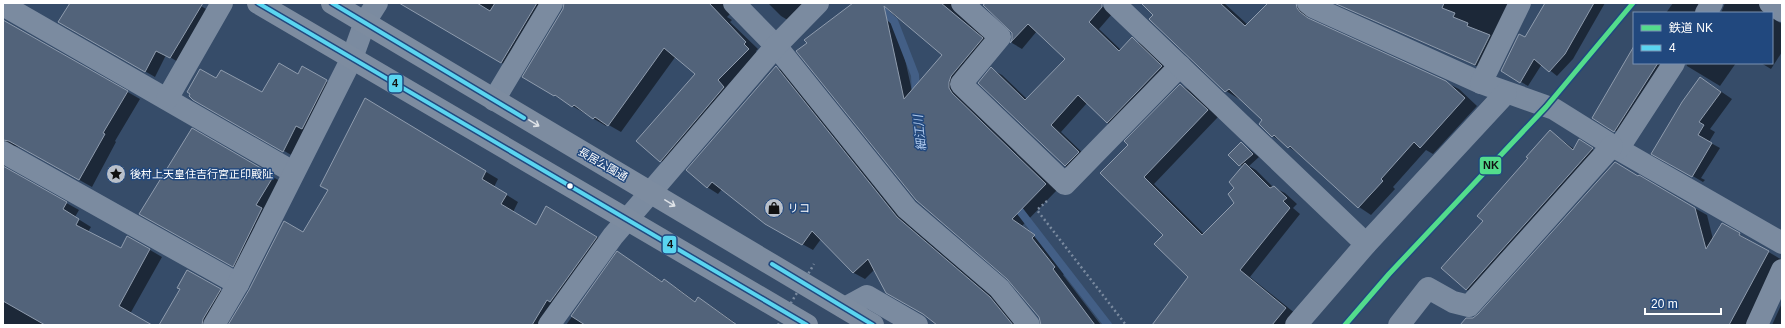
<svg xmlns="http://www.w3.org/2000/svg" width="1785" height="328" font-family="Arial,'Noto Sans JP',sans-serif">
	<style>
		.shadow { fill: #0007; fill-rule: evenodd }
		.lines { fill: none; stroke-linecap: round; stroke-linejoin: round }
		.stream { stroke: #435f86; stroke-width: 8 }
		.building { fill: #52637a; stroke: #8f9cae; fill-rule: evenodd }
		.path { stroke: #7b8ba0; stroke-width: 2.5; stroke-dasharray: 2 3; stroke-linecap: butt }
		.minor { stroke: #7b8ba0; stroke-width: 22 }
		.highway { stroke: #7d8ca0; stroke-width: 22 }
		.path-bridge { stroke: #7b8ba0; stroke-width: 2.5; stroke-dasharray: 2 3; stroke-linecap: butt }
		.bus-1-casing { stroke: #21487e; stroke-width: 7 }
		.bus-1 { stroke: #5ad5f0; stroke-width: 4 }
		.rail-1-casing { stroke: #21487e; stroke-width: 8 }
		.rail-1 { stroke: #53dc8c; stroke-width: 5 }
		.oneway { stroke: #dee2e7 }
		.bus-dot { fill: #fff; stroke: #21487e; stroke-width: 1.5 }
		.labels { text-anchor: middle; dominant-baseline: central; stroke-width: 3; stroke-linejoin: round; paint-order: stroke }
		.street-label { font-size: 11px; fill: #fff; stroke: #21487e }
		.poi-label { font-size: 11px; fill: #fff; stroke: #21487e; text-anchor: start }
		.water-label { font-size: 12px; font-style: italic; fill: #b0cbef; stroke: #21487e }
		.line-badge { stroke: #21487e; stroke-width: 1.5 }
		.pale-badge-label { font-size: 11px; text-anchor: middle; font-weight: bold; fill: #111 }
	</style>
	<rect width="100%" height="100%" fill="#364c69"/>
	<g class="shadow">
		<path d="M 71,3 L 196,3 L 211,12 L 180,63 L 166,55 L 155,77 L 60,22 Z"/>
		<path d="M 401,3 L 555,3 L 514,70 Z"/>
		<path d="M 565,3 L 737,3 L 735,9 L 727,17 L 732,20 L 730,22 L 758,49 L 756,51 L 761,57 L 673,168 L 661,161 L 696,74 L 676,56 L 621,132 L 607,124 L 606,126 L 554,95 Z"/>
		<path d="M 768,3 L 815,3 L 794,24 L 781,16 Z"/>
		<path d="M 854,3 L 962,3 L 993,45 L 962,82 L 1057,190 L 1022,226 L 1045,242 L 1043,244 L 1065,273 L 1063,275 L 1101,325 L 1042,325 L 1040,317 L 808,43 ZM 895,14 L 944,54 L 912,91 Z"/>
		<path d="M 982,3 L 1098,3 L 1112,14 L 1099,29 L 1121,50 L 1132,39 L 1143,45 L 1172,73 L 1118,129 L 1107,123 L 1087,103 L 1061,132 L 1089,159 L 1076,172 L 1065,166 L 991,69 L 1002,75 L 1027,99 L 1066,59 L 1037,31 L 1022,49 L 1012,43 L 1013,33 L 1009,27 Z"/>
		<path d="M 1146,3 L 1224,3 L 1248,25 L 1269,3 L 1293,3 L 1315,24 L 1445,82 L 1459,89 L 1477,106 L 1433,154 L 1426,150 L 1393,187 L 1395,189 L 1371,215 L 1359,207 L 1299,154 L 1273,136 L 1260,124 L 1264,120 L 1240,98 L 1239,99 L 1226,91 L 1150,19 L 1155,15 Z"/>
		<path d="M 1335,3 L 1513,3 L 1490,72 Z"/>
		<path d="M 1546,3 L 1605,3 L 1573,59 L 1557,76 L 1542,64 L 1528,86 L 1502,71 L 1526,38 Z"/>
		<path d="M 1673,3 L 1712,3 L 1707,13 L 1666,13 Z"/>
		<path d="M 1725,3 L 1771,3 L 1769,13 L 1721,13 Z"/>
		<path d="M 1772,18 L 1782,24 L 1782,52 L 1771,69 L 1761,63 L 1772,63 Z"/>
		<path d="M 3,21 L 140,99 L 115,141 L 116,142 L 92,187 L 22,148 L 15,146 L 9,148 L 3,158 Z"/>
		<path d="M 1634,48 L 1634,63 L 1672,63 L 1626,137 L 1593,118 Z"/>
		<path d="M 1686,63 L 1736,63 L 1720,86 L 1687,66 Z"/>
		<path d="M 302,67 L 336,87 L 293,156 L 194,99 L 217,79 L 263,93 L 298,75 Z"/>
		<path d="M 776,67 L 787,73 L 910,226 L 1001,304 L 1018,325 L 940,325 L 875,269 L 865,279 L 854,273 L 821,239 L 813,250 L 777,230 L 722,189 L 718,194 L 707,187 Z"/>
		<path d="M 1701,78 L 1732,99 L 1710,129 L 1715,132 L 1709,142 L 1720,148 L 1701,178 L 1705,180 L 1703,182 L 1653,153 Z"/>
		<path d="M 1180,85 L 1191,91 L 1218,117 L 1154,184 L 1204,234 L 1235,203 L 1235,188 L 1243,167 L 1230,155 L 1241,143 L 1259,157 L 1249,166 L 1256,170 L 1273,187 L 1285,193 L 1297,204 L 1293,208 L 1300,214 L 1250,277 L 1296,314 L 1287,325 L 1155,325 L 1190,277 L 1164,235 L 1130,145 Z"/>
		<path d="M 365,100 L 498,179 L 494,187 L 518,202 L 513,212 L 536,226 L 547,207 L 609,244 L 551,325 L 230,325 L 304,233 L 329,190 Z"/>
		<path d="M 192,130 L 280,181 L 263,210 L 269,214 L 240,270 L 141,214 Z"/>
		<path d="M 1550,131 L 1574,149 L 1579,141 L 1600,154 L 1475,294 L 1467,290 L 1442,268 L 1484,221 Z"/>
		<path d="M 3,161 L 5,167 L 9,171 L 79,210 L 75,217 L 91,227 L 88,232 L 121,250 L 128,237 L 162,257 L 130,314 L 150,325 L 3,325 Z"/>
		<path d="M 1639,177 L 1707,215 L 1713,239 L 1722,224 L 1782,260 L 1758,325 L 1465,325 Z"/>
		<path d="M 618,253 L 663,282 L 664,281 L 677,288 L 696,302 L 698,298 L 711,306 L 734,322 L 733,324 L 735,325 L 566,325 Z"/>
		<path d="M 188,271 L 232,297 L 216,325 L 161,325 L 181,289 Z"/>
		<path d="M 1782,303 L 1782,325 L 1772,325 Z"/>
	</g>
	<g class="lines">
		<g class="stream">
			<path d="M 875,3 L 894,21 L 915,75 L 916,96"/>
			<path d="M 1012,203 L 1016,206 L 1108,325"/>
		</g>
	</g>
	<g class="building">
		<path d="M 70,3 L 203,3 L 170,58 L 156,51 L 145,72 L 58,22 Z"/>
		<path d="M 399,3 L 477,3 L 490,11 L 495,3 L 537,3 L 501,63 Z"/>
		<path d="M 564,3 L 709,3 L 746,42 L 744,44 L 749,49 L 718,80 L 724,87 L 660,162 L 636,141 L 695,74 L 664,48 L 608,126 L 595,117 L 593,119 L 574,105 L 572,107 L 555,95 L 554,96 L 522,77 L 563,9 Z"/>
		<path d="M 853,3 L 941,3 L 983,38 L 951,76 L 949,82 L 949,88 L 952,93 L 1046,184 L 1012,219 L 1035,235 L 1032,238 L 1055,267 L 1053,269 L 1095,325 L 1041,325 L 1039,317 L 1007,279 L 916,200 L 796,51 L 807,43 L 804,40 ZM 884,6 L 942,55 L 904,99 Z"/>
		<path d="M 986,3 L 1102,3 L 1102,7 L 1089,22 L 1119,51 L 1132,37 L 1162,66 L 1107,123 L 1078,95 L 1051,125 L 1079,152 L 1065,166 L 978,83 L 991,67 L 1025,100 L 1065,59 L 1028,24 L 1010,43 L 1012,39 L 1012,33 L 983,5 Z"/>
		<path d="M 1141,3 L 1220,3 L 1245,26 L 1268,3 L 1296,3 L 1297,8 L 1300,12 L 1308,18 L 1446,81 L 1465,98 L 1420,148 L 1414,142 L 1381,179 L 1383,181 L 1358,208 L 1290,146 L 1288,148 L 1274,135 L 1272,137 L 1259,124 L 1262,120 L 1229,89 L 1225,92 L 1149,19 L 1153,15 Z"/>
		<path d="M 1334,3 L 1444,3 L 1442,8 L 1455,13 L 1453,17 L 1468,23 L 1467,26 L 1490,35 L 1475,65 Z"/>
		<path d="M 1545,3 L 1594,3 L 1565,54 L 1549,72 L 1534,59 L 1520,83 L 1501,71 L 1519,34 L 1525,37 Z"/>
		<path d="M 3,20 L 128,91 L 103,133 L 105,134 L 79,180 L 9,141 L 3,140 Z"/>
		<path d="M 1634,46 L 1634,63 L 1658,63 L 1614,132 L 1592,118 Z"/>
		<path d="M 279,63 L 298,74 L 302,66 L 327,80 L 302,129 L 296,126 L 283,152 L 193,100 L 189,96 L 190,94 L 187,92 L 200,69 L 216,78 L 221,70 L 262,92 Z"/>
		<path d="M 776,66 L 897,217 L 990,297 L 1013,325 L 937,325 L 923,314 L 886,293 L 868,259 L 853,273 L 812,231 L 802,245 L 765,224 L 712,182 L 707,188 L 686,170 Z"/>
		<path d="M 1700,77 L 1721,92 L 1699,122 L 1704,125 L 1698,135 L 1712,143 L 1692,177 L 1651,154 L 1682,102 Z"/>
		<path d="M 1180,84 L 1208,110 L 1144,177 L 1202,235 L 1234,203 L 1228,194 L 1234,188 L 1229,182 L 1245,163 L 1270,188 L 1274,186 L 1287,198 L 1283,201 L 1290,208 L 1240,270 L 1286,308 L 1272,325 L 1152,325 L 1188,277 L 1154,244 L 1163,235 L 1100,173 L 1128,145 L 1124,141 Z"/>
		<path d="M 365,98 L 486,171 L 482,179 L 507,194 L 501,204 L 536,225 L 546,206 L 597,237 L 550,302 L 547,300 L 532,325 L 228,325 L 249,290 L 284,221 L 303,232 L 328,190 L 320,186 Z"/>
		<path d="M 192,128 L 271,174 L 273,177 L 256,205 L 262,208 L 233,267 L 139,214 Z"/>
		<path d="M 1550,130 L 1573,150 L 1579,139 L 1593,148 L 1466,290 L 1441,268 L 1483,221 L 1477,216 L 1528,158 L 1526,157 Z"/>
		<path d="M 1241,142 L 1253,154 L 1239,166 L 1228,155 Z"/>
		<path d="M 1615,162 L 1638,176 L 1639,175 L 1695,208 L 1706,249 L 1722,223 L 1740,233 L 1739,235 L 1769,251 L 1729,325 L 1460,325 L 1466,318 L 1473,318 L 1478,314 Z"/>
		<path d="M 3,166 L 67,202 L 63,209 L 79,219 L 76,225 L 121,248 L 127,236 L 150,249 L 119,306 L 152,325 L 45,325 L 3,301 Z"/>
		<path d="M 617,251 L 662,282 L 664,279 L 695,302 L 698,297 L 737,325 L 585,325 L 571,316 Z"/>
		<path d="M 187,270 L 221,289 L 203,319 L 202,325 L 159,325 L 180,289 L 177,288 Z"/>
	</g>
	<g class="lines">
		<path class="path" d="M 1047,201 L 1037,210 L 1126,325"/>
		<g class="minor">
			<path d="M 734,3 L 776,46 L 907,209 L 999,288 L 1029,325"/>
			<path d="M 962,3 L 1000,37 L 961,84 L 1065,184 L 1180,66"/>
			<path d="M 1114,3 L 1366,244"/>
			<path d="M 1308,3 L 1313,7 L 1481,83"/>
			<path d="M 1520,3 L 1481,83 L 1554,109 L 1618,149 L 1782,243"/>
			<path d="M 1770,3 L 1782,11"/>
			<path d="M 3,5 L 293,172"/>
			<path d="M 1706,13 L 1712,3"/>
			<path d="M 167,99 L 222,3"/>
			<path d="M 494,100 L 552,3"/>
			<path d="M 1618,149 L 1674,63"/>
			<path d="M 3,152 L 238,284"/>
			<path d="M 845,308 L 867,296 L 917,325"/>
			<path d="M 214,325 L 238,284 L 352,58 L 365,22 L 377,3"/>
			<path d="M 549,325 L 613,236 L 776,46 L 818,3"/>
			<path d="M 1296,325 L 1366,244 L 1506,93"/>
			<path d="M 1399,325 L 1428,288 L 1453,302 L 1469,306 L 1612,146"/>
			<path d="M 1757,325 L 1782,270"/>
		</g>
		<g class="highway">
			<path d="M 258,3 L 807,325"/>
			<path d="M 332,3 L 873,325"/>
		</g>
		<path class="path-bridge" d="M 778,325 L 814,264"/>
		<g class="bus-1-casing">
			<g id="bus-1">
				<path d="M 258,3 L 807,325"/>
				<path d="M 332,3 L 524,118"/>
				<path d="M 772,264 L 873,325"/>
			</g>
		</g>
		<use href="#bus-1" class="bus-1"/>
		<g class="rail-1-casing">
			<path id="rail-1" d="M 1345,325 L 1389,274 L 1546,107 L 1633,3"/>
		</g>
		<use href="#rail-1" class="rail-1"/>
	</g>
	<defs><path id="oneway-shaft" d="M-6 0H5M1.5-3L5.5 0L1.5 3" fill="none" stroke-width="1.6" stroke-linecap="round" stroke-linejoin="round"/></defs>
	<g class="oneway">
		<use href="#oneway-shaft" transform="translate(534 123) rotate(31)"/>
		<use href="#oneway-shaft" transform="translate(670 203) rotate(31)"/>
	</g>
	<defs>
		<g id="sight-disc" transform="scale(1)"><circle r="9.5" fill="#b9c0ca" stroke="#21487e"/><path d="M0-6L1.8-2.2L6-1.7L2.9 1.2L3.7 5.4L0 3.3L-3.7 5.4L-2.9 1.2L-6-1.7L-1.8-2.2Z" fill="#111"/></g>
		<g id="shop-disc" transform="scale(1)"><circle r="9.5" fill="#b9c0ca" stroke="#21487e"/><path d="M-5-2.5h2.3a2.7 3.5 0 0 1 5.4 0H5L5.5 6h-11ZM-1.5-2.5h3a1.5 2.3 0 0 0-3 0Z" fill="#111"/></g>
	</defs>
	<g fill-rule="evenodd">
		<use href="#sight-disc" x="116" y="174"/>
		<use href="#shop-disc" x="774" y="208"/>
	</g>
	<circle class="bus-dot" cx="570" cy="186" r="3.5"/>
	<g class="labels">
		<g class="street-label">
			<text transform="translate(603 164) rotate(30)">長居公園通</text>
		</g>
		<g class="poi-label">
			<text x="130" y="174">後村上天皇住吉行宮正印殿阯</text>
			<text x="788" y="208">リコ</text>
		</g>
		<g class="water-label">
			<text transform="translate(920 133) rotate(-96)">細江川</text>
		</g>
	</g>
	<g class="line-badge">
		<rect x="388" y="74" width="15" height="19" rx="4" fill="#5ad5f0"/>
		<rect x="1479" y="156" width="23" height="19" rx="4" fill="#53dc8c"/>
		<rect x="662" y="235" width="15" height="19" rx="4" fill="#5ad5f0"/>
	</g>
	<g class="pale-badge-label">
		<text x="395" y="87">4</text>
		<text x="1491" y="169">NK</text>
		<text x="670" y="248">4</text>
	</g>
	<rect width="1785" height="328" fill="none" stroke="#ffffff" stroke-width="8"/>
	<rect x="1633" y="12" width="140" height="52" fill="#21487e" stroke="#7a91b2"/>
	<rect x="1641" y="25" width="20" height="6" fill="#53dc8c" stroke="#7a91b2"/>
	<text x="1669" y="32" font-size="12" fill="#ffffff">鉄道 NK</text>
	<rect x="1641" y="45" width="20" height="6" fill="#5ad5f0" stroke="#7a91b2"/>
	<text x="1669" y="52" font-size="12" fill="#ffffff">4</text>
	<path d="M1645 308v6h76v-6" fill="none" stroke="#ffffff" stroke-width="2"/>
	<text x="1651" y="308" font-size="12" fill="#ffffff" stroke="#21487e" stroke-width="3" paint-order="stroke">20 m</text>
</svg>
